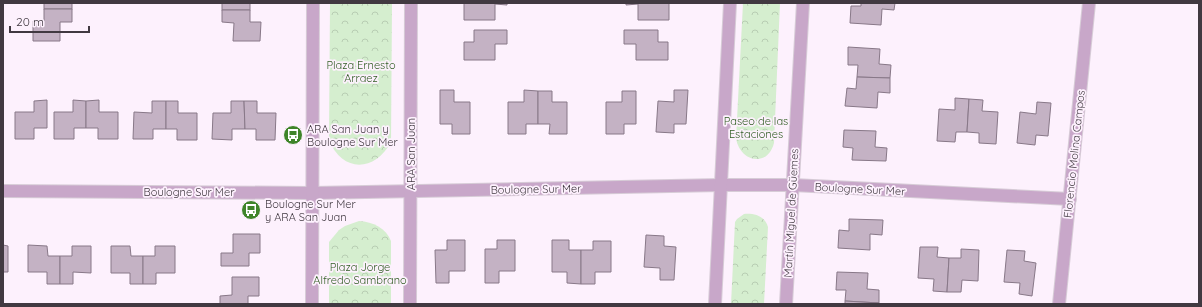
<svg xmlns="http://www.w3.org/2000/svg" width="1202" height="307" font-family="Quicksand,sans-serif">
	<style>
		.park { fill: url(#park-crowns) }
		.building { fill: #c4b2c4; stroke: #887888 }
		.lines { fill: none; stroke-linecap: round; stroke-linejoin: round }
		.street-casing { stroke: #d7ccd7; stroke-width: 14 }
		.street { stroke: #c8a7c9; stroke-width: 12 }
		.labels { text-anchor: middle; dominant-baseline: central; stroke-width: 3.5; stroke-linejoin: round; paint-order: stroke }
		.park-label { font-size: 11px; fill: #305d23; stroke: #fdf1fd }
		.poi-label { font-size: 11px; fill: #413941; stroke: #fdf1fd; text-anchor: start }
		.street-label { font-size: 11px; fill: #413941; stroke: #fdf1fd }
	</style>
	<defs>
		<pattern id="park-crowns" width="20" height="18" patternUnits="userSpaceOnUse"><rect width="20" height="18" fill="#d5eecf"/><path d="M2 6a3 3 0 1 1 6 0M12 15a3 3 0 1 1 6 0" fill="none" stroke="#b8cdb3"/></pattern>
	</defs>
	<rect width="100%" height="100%" fill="#fdf1fd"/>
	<g class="park">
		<path d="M 330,3 L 392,3 L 391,142 C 375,172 342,173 329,140 Z"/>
		<path d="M 743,3 L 780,3 L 774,143 C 768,167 741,163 736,139 Z"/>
		<path d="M 744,214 C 754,213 765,216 768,227 L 764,304 L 731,304 L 735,222 L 737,219 Z"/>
		<path d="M 359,221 C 373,222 386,228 391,241 L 391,304 L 329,304 L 329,242 L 339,230 L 345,226 Z"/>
	</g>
	<g class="building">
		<rect x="44" y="3" width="28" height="6"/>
		<rect x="222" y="3" width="28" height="7"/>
		<path d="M 464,3 L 507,3 L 507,5 L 495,4 L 495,20 L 464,20 Z"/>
		<path d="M 626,3 L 669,3 L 669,20 L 638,20 L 638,4 L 626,5 Z"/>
		<path d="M 861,3 L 895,3 L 894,10 L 882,9 L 881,25 L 850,23 L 851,6 L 861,6 Z"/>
		<path d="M 44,9 L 72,9 L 72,22 L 60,22 L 60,41 L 33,41 L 33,21 L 44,21 Z"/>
		<path d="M 222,10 L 250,10 L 250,22 L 261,22 L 260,41 L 233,41 L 234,23 L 222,22 Z"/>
		<path d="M 474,30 L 507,30 L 507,44 L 495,44 L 495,60 L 464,60 L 464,42 L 474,42 Z"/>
		<path d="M 624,30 L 658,30 L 658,42 L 668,42 L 668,60 L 636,60 L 636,44 L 624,44 Z"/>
		<path d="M 848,47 L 880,49 L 879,64 L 891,65 L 890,78 L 857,77 L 858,65 L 848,65 Z"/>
		<path d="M 857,77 L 890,78 L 890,93 L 878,92 L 877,108 L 845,106 L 847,88 L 856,89 Z"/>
		<path d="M 440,90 L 454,90 L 454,102 L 470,102 L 470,134 L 452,134 L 452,124 L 440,124 Z"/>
		<path d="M 524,90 L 538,91 L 538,124 L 526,124 L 526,134 L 508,134 L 508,102 L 524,102 Z"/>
		<path d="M 674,90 L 688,90 L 686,124 L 674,124 L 674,133 L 656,132 L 658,101 L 674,102 Z"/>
		<path d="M 538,91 L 552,91 L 552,102 L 567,102 L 567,134 L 549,134 L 550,124 L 538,124 Z"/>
		<path d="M 622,91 L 636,91 L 636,124 L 624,124 L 624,134 L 606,134 L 606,102 L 622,102 Z"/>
		<path d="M 955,98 L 969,99 L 967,132 L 956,132 L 955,142 L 937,141 L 939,109 L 955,110 Z"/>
		<path d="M 969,99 L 983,100 L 982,111 L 998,112 L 996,144 L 979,143 L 979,133 L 967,132 Z"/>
		<path d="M 47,100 L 47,128 L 34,128 L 34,139 L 15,139 L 15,112 L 34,112 L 34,101 Z"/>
		<path d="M 73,100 L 86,101 L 86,128 L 74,128 L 74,139 L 54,139 L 54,112 L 73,112 Z"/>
		<path d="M 99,100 L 99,112 L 118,112 L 118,139 L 98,139 L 98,128 L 86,128 L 86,101 Z"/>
		<path d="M 152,101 L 166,101 L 166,129 L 153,129 L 153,139 L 133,139 L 134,112 L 152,113 Z"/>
		<path d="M 166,101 L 178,101 L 178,113 L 197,113 L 197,140 L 177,140 L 177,129 L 166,129 Z"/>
		<path d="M 231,101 L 244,101 L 245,129 L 232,129 L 232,140 L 212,139 L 213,113 L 231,113 Z"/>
		<path d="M 244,101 L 257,101 L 257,113 L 276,113 L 275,140 L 256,140 L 256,129 L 245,129 Z"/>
		<path d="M 1037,102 L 1051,103 L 1048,136 L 1036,135 L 1035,145 L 1017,143 L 1020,112 L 1036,114 Z"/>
		<path d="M 844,130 L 876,131 L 875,147 L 887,148 L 886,161 L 852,160 L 853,148 L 843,147 Z"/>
		<path d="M 849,219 L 883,220 L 882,235 L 870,234 L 870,250 L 838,248 L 839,230 L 849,231 Z"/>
		<path d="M 233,234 L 260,234 L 260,253 L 249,253 L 249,266 L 221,266 L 221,253 L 233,253 Z"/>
		<path d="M 646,235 L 664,236 L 664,246 L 676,247 L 674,280 L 660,280 L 660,268 L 644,267 Z"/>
		<path d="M 447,240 L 465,240 L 465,271 L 449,271 L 449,283 L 436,283 L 435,250 L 447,250 Z"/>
		<path d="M 497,240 L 515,240 L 515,271 L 499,271 L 499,283 L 485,283 L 485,249 L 497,249 Z"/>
		<path d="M 552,240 L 569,240 L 569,250 L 581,250 L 581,284 L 567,283 L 567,272 L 552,272 Z"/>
		<path d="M 593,241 L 611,241 L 611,272 L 595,272 L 595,284 L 581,284 L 581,250 L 593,250 Z"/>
		<path d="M 3,245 L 8,246 L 8,272 L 3,272 Z"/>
		<path d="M 28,245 L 47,246 L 48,256 L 60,256 L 60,284 L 47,284 L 47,272 L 28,272 Z"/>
		<path d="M 72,246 L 91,246 L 91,273 L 73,272 L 73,284 L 60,284 L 60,256 L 72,256 Z"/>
		<path d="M 111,246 L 130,246 L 131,256 L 143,256 L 143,284 L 130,284 L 130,273 L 111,273 Z"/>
		<path d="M 155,246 L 175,246 L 175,273 L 156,273 L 156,284 L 143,284 L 143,256 L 155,256 Z"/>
		<path d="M 920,247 L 938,247 L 937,257 L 949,258 L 947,292 L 933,291 L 934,279 L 918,278 Z"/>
		<path d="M 961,249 L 979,250 L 978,281 L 962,280 L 961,292 L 947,292 L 949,258 L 961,258 Z"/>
		<path d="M 1007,250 L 1025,251 L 1024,261 L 1036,263 L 1032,296 L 1019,294 L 1020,283 L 1004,282 Z"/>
		<path d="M 837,272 L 868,273 L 867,289 L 879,290 L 879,303 L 845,301 L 846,290 L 836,290 Z"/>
		<path d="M 232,277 L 259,277 L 259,296 L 248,296 L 248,304 L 220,304 L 220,296 L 232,295 Z"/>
		<path d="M 845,301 L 879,303 L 845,304 Z"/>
	</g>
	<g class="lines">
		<g class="street-casing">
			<g id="street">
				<path d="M 3,191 L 313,193 L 721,185 L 793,185 L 1070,199"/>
				<path d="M 312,304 L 313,3"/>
				<path d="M 410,304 L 411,3"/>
				<path d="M 715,304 L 730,3"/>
				<path d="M 786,304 L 803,3"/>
				<path d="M 1059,304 L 1089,3"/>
			</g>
		</g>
		<use href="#street" class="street"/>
	</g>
	<defs>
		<g id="bus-disc" transform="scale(1)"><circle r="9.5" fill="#3e8429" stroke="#fdf1fd"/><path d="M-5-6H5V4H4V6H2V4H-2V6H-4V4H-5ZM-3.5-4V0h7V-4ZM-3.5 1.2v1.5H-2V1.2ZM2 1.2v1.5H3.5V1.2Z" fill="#fff"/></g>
	</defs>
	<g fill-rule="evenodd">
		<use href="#bus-disc" x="293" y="135"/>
		<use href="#bus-disc" x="251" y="210"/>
	</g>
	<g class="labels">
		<g class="park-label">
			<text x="361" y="65">Plaza Ernesto<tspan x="361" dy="13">Arraez</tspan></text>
			<text x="756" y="121">Paseo de las<tspan x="756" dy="13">Estaciones</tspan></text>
			<text x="360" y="267">Plaza Jorge<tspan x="360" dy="13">Alfredo Sambrano</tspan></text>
		</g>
		<g class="poi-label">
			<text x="307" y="129">ARA San Juan y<tspan x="307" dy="13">Boulogne Sur Mer</tspan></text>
			<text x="265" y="204">Boulogne Sur Mer<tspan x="265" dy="13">y ARA San Juan</tspan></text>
		</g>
		<g class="street-label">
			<text transform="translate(411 154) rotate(-90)">ARA San Juan</text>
			<text transform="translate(1074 154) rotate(-84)">Florencio Molina Campos</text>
			<text transform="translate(536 189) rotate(-1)">Boulogne Sur Mer</text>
			<text transform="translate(860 189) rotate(3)">Boulogne Sur Mer</text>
			<text x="189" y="192">Boulogne Sur Mer</text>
			<text transform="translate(791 213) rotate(-87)">Martín Miguel de Güemes</text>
		</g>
	</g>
	<rect width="1202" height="307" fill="none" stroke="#413941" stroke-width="8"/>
	<path d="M10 26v6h79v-6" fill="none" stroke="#413941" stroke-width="2"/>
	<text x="16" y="26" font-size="12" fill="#413941" stroke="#fdf1fd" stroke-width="3" paint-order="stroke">20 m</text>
</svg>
